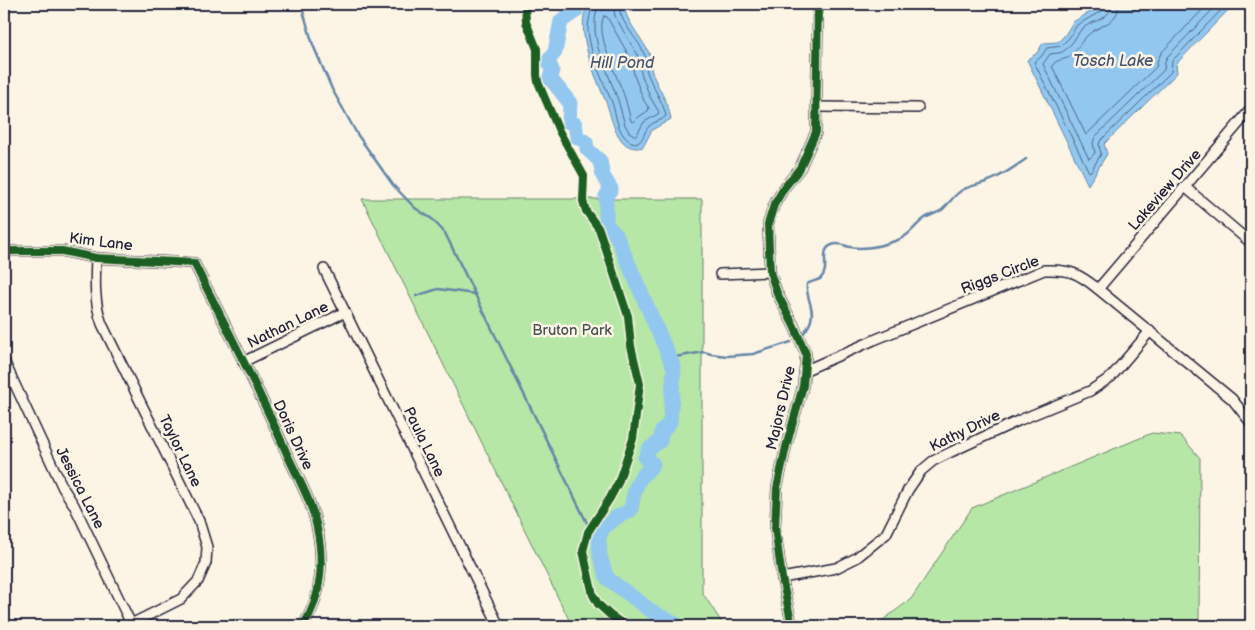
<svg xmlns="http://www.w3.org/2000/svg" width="1255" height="630" font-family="'Balsamiq Sans',sans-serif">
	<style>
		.green { fill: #b7e7a6; stroke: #6c8470 }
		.water { fill: #92c8f0; stroke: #6586a8 }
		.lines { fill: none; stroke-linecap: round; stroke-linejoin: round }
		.shore { stroke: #4f6483; stroke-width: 1 }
		.stream { stroke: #6586a8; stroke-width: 2.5 }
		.river { stroke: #92c8f0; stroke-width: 15 }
		.street-casing { stroke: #22223b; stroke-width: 12 }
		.street { stroke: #fcf5e5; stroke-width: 9 }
		.cycleway-casing { stroke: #fcf5e5; stroke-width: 11 }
		.cycleway { stroke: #1b5e20; stroke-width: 8 }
		.labels { text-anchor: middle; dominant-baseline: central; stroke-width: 5; stroke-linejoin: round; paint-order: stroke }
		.street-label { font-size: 15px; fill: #22223b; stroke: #fcf5e5 }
		.park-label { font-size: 15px; fill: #475356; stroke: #fcf5e5 }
		.water-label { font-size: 16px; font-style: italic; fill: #445471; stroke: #fcf5e5 }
	</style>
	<rect width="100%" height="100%" fill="#fcf5e5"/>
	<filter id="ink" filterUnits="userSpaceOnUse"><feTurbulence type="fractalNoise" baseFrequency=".02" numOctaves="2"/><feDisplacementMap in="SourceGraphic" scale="10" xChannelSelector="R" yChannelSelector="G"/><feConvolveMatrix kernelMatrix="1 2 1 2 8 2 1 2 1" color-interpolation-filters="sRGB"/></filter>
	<g filter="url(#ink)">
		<g class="green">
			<path d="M 362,199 L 702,199 L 702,592 L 724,626 L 572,626 Z"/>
			<path d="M 1152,433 L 1181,436 L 1200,458 L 1199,626 L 875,626 L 911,599 L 972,508 Z"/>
		</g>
		<g class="water">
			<path d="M 589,4 L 624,4 C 624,19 642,38 649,53 C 652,59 650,66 652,72 C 658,89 668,101 671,119 L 652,130 L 643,147 C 633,150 625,146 620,138 C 612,127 611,115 606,102 C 597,80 572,26 589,4 Z"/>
			<path d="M 1104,4 L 1234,4 L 1176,64 L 1177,73 L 1104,144 L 1107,154 L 1088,185 L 1027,60 L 1037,53 L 1043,43 L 1058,42 L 1065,35 L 1073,22 Z"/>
		</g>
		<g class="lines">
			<g class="shore">
				<path d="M 592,4 C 591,13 588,20 588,30 C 590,54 602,79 611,100 C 616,112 616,126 624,136 C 628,141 632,143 638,143 C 644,139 644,132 649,126 C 654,121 662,121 666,116 C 663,101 652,87 647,72 C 645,67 647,62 645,56 C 640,40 618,22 619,4"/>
				<path d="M 598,4 L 595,19 L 595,31 L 598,48 L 618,100 L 625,125 L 629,132 L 636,136 L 644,122 L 658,114 L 659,112 L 650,97 L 641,73 L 639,58 L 615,16 L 613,4"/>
				<path d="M 1105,4 L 1103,10 L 1077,25 L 1069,38 L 1061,46 L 1047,48 L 1041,57 L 1034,62 L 1089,172 L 1091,171 L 1101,154 L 1099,145 L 1100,141 L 1171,72 L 1172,61 L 1227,4"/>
				<path d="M 1112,4 C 1111,21 1089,20 1080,31 C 1075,38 1072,45 1065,50 C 1061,54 1055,53 1050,54 L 1043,64 L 1089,159 L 1095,153 L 1093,143 L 1095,137 L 1164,70 L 1165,62 L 1167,57 L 1218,4"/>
				<path d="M 1119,4 C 1118,25 1099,24 1087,36 C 1080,42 1077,51 1069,57 C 1062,61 1056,59 1052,66 L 1086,135 L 1156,67 L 1158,59 L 1162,52 L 1208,4"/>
				<path d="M 604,16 L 607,17 L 632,61 L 634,75 L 644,101 L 649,108 L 648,111 L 640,116 L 634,122 L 631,121 C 629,113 627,105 625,98 C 619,79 594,34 604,16 Z"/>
			</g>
			<g class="stream">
				<path d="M 301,4 L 313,45 L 332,89 L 357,134 L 393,185 L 415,208 L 432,219 L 445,233 L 587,523"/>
				<path d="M 416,296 L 438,289 L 475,294"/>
				<path d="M 803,334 C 806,330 810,325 811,320 C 815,308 805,296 807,284 C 811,281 818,281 821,278 C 831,268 818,250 832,245 C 839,242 844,246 850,247 C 866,250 881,246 895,241 C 909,237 914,226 925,218 C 930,215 937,213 942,210 C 950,203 954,194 964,189 C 971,186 979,184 986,182 C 1001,177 1013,168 1026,159"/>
				<path d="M 669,358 L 704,352 L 711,354 L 727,356 L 753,354 L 791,342"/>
				<path d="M 595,533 L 599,538"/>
			</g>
			<path class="river" d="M 575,4 L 576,11 L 561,21 L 555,52 L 548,61 L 552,70 L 550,78 L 570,103 L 569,122 L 575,124 L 577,137 L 586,142 L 587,149 L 600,161 L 603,176 L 611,189 L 606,196 L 606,224 L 616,235 L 674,368 L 670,422 L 662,431 L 660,441 L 649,449 L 645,458 L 653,464 C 649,470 643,474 640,479 C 634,488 633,499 631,510 L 617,517 L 603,528 L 599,538 L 600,556 L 607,578 L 654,613 L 679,626"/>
			<g class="street-casing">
				<g id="street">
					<path d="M 818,107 L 918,108"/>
					<path d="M 1185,187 L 1251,243"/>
					<path d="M 4,251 L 62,251 L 96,258 L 194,263 C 226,327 259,389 287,454 C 298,478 312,502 317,528 C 324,561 322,597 303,626"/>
					<path d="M 96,258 C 95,281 94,302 102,324 L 199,521 L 207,547 L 206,563 L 198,581 L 181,599 L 131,624"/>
					<path d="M 324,269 L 499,626"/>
					<path d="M 720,274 L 770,272"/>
					<path d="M 1098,289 L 1251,109"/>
					<path d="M 4,361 L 63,488 L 74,505 L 132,626"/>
					<path d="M 243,362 L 345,312"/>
					<path d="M 806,370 L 874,340 L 1044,270 C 1070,269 1078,273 1098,289 L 1232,399 L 1251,423"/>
					<path d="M 782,578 L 836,568 L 856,558 L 886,534 L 908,490 L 921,471 L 933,461 L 951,452 L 1020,420 L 1090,391 L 1111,377 L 1150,331"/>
					<path d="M 792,626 L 782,578 L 775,528 L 777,488 L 786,447 L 803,386 L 806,354 L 794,326 L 777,293 L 770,272 L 768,224 L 774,205 L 784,188 L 800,168 L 816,132 L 818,4"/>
				</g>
			</g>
			<use href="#street" class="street"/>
			<g class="cycleway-casing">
				<g id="cycleway">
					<path d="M 525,4 L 526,22 L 537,49 L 537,75 L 538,82 L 559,131 L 584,176 L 583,201 L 586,211 L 599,229 L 628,316 L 631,346 L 640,384 L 633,439 L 618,483 L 610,498 L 588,532 L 583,551 L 593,595 L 598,604 L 610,615 L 626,626"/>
					<path d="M 4,251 L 62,251 L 96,258 L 194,263 C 226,327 259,389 287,454 C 298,478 312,502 317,528 C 324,561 322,597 303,626"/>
					<path d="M 792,626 L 782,578 L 775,528 L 777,488 L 786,447 L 803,386 L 806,354 L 794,326 L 777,293 L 770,272 L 768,224 L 774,205 L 784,188 L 800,168 L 816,132 L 818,4"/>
				</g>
			</g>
			<use href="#cycleway" class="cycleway"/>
		</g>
	</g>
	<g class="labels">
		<g class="street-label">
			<text transform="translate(1165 190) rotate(-49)">Lakeview Drive</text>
			<text transform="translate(101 242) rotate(7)">Kim Lane</text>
			<text transform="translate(1000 275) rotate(-21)">Riggs Circle</text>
			<text transform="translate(288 325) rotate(-26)">Nathan Lane</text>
			<text transform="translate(781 408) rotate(-77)">Majors Drive</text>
			<text transform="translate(965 431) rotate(-26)">Kathy Drive</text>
			<text transform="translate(293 435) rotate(65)">Doris Drive</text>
			<text transform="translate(424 442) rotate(64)">Paula Lane</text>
			<text transform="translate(180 451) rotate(64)">Taylor Lane</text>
			<text transform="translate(80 488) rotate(63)">Jessica Lane</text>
		</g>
		<g class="park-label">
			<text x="572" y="330">Bruton Park</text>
		</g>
		<g class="water-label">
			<text x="1113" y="61">Tosch Lake</text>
			<text x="622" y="63">Hill Pond</text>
		</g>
	</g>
	<rect width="1255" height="630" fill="none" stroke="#fcf5e5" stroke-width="20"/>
	<rect x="10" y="10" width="1235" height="610" fill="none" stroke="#22223b" stroke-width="2" filter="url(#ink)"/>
</svg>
